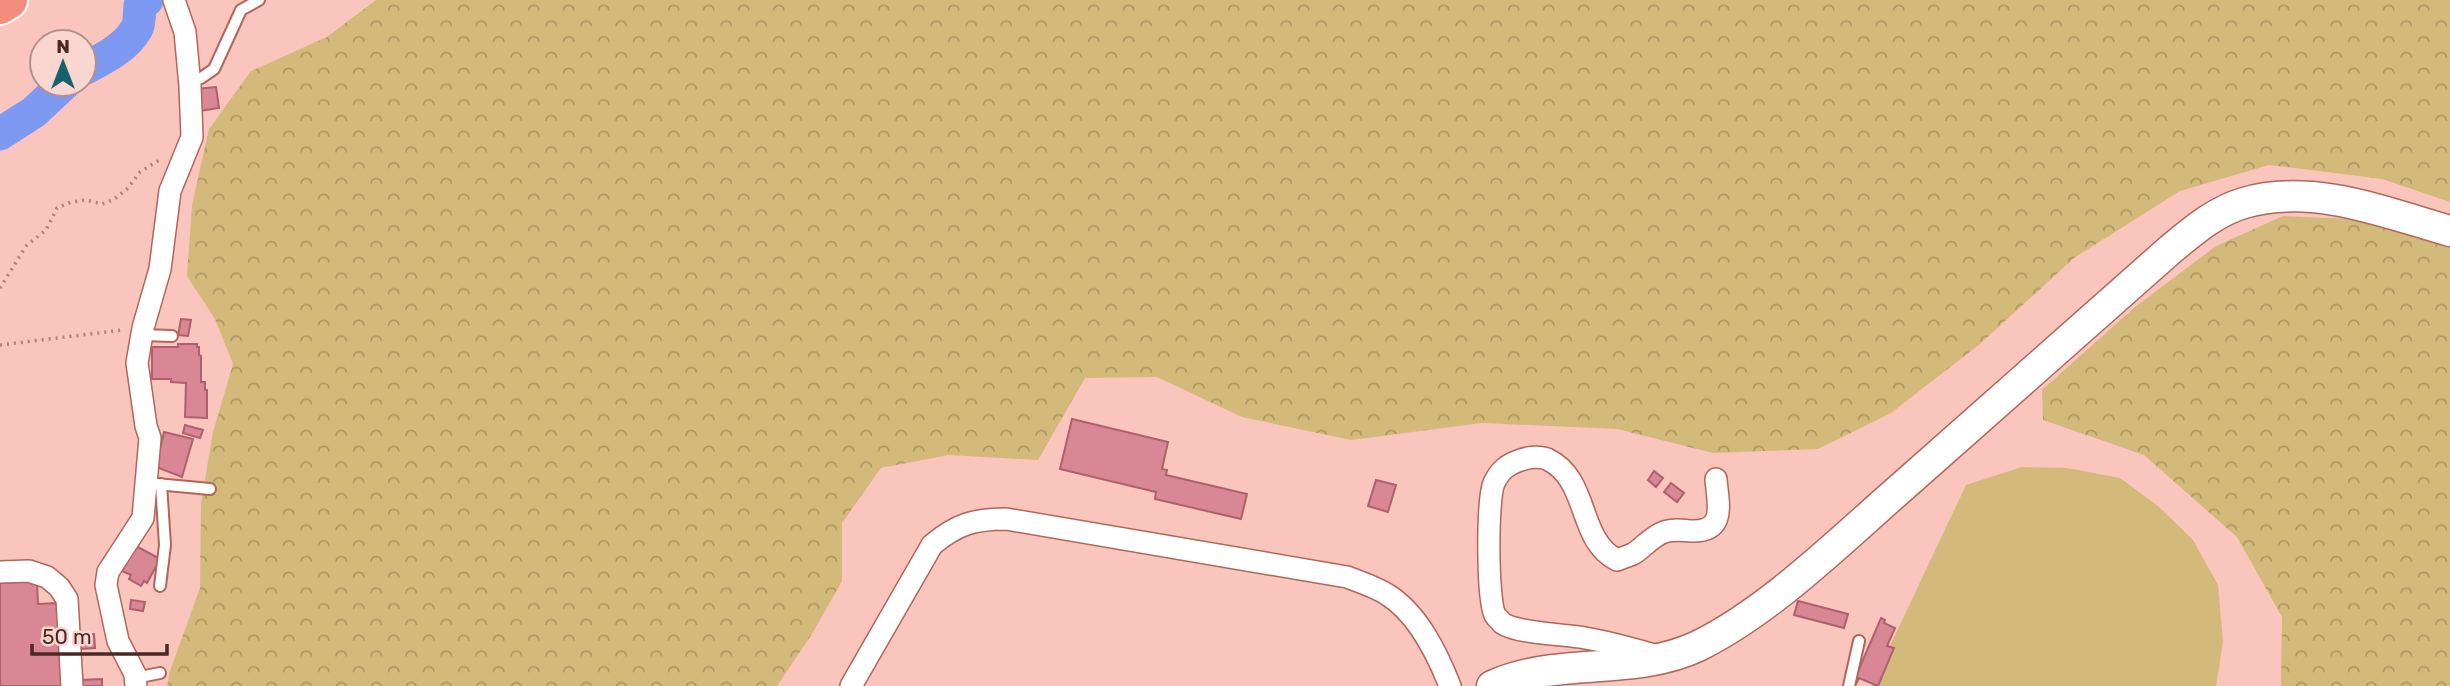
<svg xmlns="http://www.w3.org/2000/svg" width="2450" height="686" font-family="Rubik,sans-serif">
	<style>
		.forest { fill: url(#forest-crowns) }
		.pitch { fill: #d3ba7a }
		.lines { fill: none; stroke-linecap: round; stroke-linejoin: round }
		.river { stroke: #7d99f2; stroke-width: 33 }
		.building { fill: #da8795; stroke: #ae606e; stroke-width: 2 }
		.lane-casing { stroke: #b2655a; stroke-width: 14 }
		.street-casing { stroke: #b2655a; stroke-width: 24 }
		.secondary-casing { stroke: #b2655a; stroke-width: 33 }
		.highway-casing { stroke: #fff; stroke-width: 42 }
		.path { stroke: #ae827b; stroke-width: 3.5; stroke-dasharray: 2 5; stroke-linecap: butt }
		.lane { stroke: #fff; stroke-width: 10 }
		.street { stroke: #fff; stroke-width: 21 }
		.secondary { stroke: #fff; stroke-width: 30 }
		.highway { stroke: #f58d7e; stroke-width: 38 }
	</style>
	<defs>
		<pattern id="forest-crowns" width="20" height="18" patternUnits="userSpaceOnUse" patternTransform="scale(1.75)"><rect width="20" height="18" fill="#d3ba7a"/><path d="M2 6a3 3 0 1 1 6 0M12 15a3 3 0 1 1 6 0" fill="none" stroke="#ad9764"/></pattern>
	</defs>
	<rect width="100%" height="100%" fill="#f9c5bc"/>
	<g class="forest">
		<path d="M 376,0 L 2450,0 L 2450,202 L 2382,179 L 2269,165 L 2180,191 L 2074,258 L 1980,344 L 1891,413 L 1818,449 L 1713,453 L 1617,429 L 1482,423 L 1351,440 L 1242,417 L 1157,377 L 1085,378 L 1038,460 L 949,455 L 881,468 L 842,523 L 842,581 L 812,634 L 777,686 L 167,686 L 170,671 L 200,588 L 201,503 L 213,432 L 233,364 L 215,319 L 187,276 L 192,205 L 209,129 L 251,71 L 327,37 Z"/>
		<path d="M 2283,216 L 2354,219 L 2450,247 L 2450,686 L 2281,686 L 2282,617 L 2237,537 L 2144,455 L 2043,420 L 2042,390 L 2135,307 L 2216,246 Z"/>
	</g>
	<path class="pitch" d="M 2022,467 L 2067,468 L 2120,478 L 2158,506 L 2193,540 L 2218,585 L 2223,642 L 2216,686 L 1871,686 L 1966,485 Z"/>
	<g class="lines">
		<g class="river">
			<path d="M 84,69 C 103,59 126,48 137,28 C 140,22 139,13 140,6 L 147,0"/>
			<path d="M 0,134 L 34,112 L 64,84"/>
		</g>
	</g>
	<g class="building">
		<path d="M 216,87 L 219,108 L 199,111 L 196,89 Z"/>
		<path d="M 181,319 L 191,320 L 188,336 L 178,335 Z"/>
		<path d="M 178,344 L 197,344 L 197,347 L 199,347 L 199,355 L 201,356 L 201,382 L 205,382 L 205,390 L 207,390 L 207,418 L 185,417 L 186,383 L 171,382 L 171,379 L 152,379 L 152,347 L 178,347 Z"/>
		<path d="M 1072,419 L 1168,442 L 1162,469 L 1167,470 L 1166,475 L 1247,494 L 1241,519 L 1155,499 L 1156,492 L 1060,469 Z"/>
		<path d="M 185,425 L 203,430 L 200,438 L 183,433 Z"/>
		<path d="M 164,432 L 193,439 L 182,477 L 156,467 Z"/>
		<path d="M 1654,471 L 1663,478 L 1656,487 L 1648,480 Z"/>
		<path d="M 1376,480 L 1396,485 L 1388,512 L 1368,506 Z"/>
		<path d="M 1671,483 L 1684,493 L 1677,502 L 1664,492 Z"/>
		<path d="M 136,546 L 160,559 L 147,583 L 144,581 L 141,586 L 129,579 L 131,575 L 122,571 Z"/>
		<path d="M 37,581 L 38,604 L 57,603 L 62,686 L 0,686 L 0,583 Z"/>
		<path d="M 131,600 L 145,602 L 143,611 L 130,609 Z"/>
		<path d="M 1798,601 L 1848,614 L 1844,628 L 1794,615 Z"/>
		<path d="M 1881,618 L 1885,620 L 1884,623 L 1895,628 L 1887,646 L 1894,648 L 1878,686 L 1859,678 L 1856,684 L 1853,683 Z"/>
		<path d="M 94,634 L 95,648 L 81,649 L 80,635 Z"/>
		<path d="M 102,679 L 102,686 L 81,686 L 81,680 Z"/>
	</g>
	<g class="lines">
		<g class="lane-casing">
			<g id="lane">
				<path d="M 190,82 L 201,78 L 214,69 L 241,10 L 259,0"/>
				<path d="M 142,335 L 172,336"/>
				<path d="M 156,484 L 210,489"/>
				<path d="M 160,586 L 165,545 L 161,484"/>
				<path d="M 135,678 L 160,673"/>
				<path d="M 1849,686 L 1859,641"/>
			</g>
		</g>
		<g class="street-casing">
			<g id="street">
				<path d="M 0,572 L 29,571 L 47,577 L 59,587 L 67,599 L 72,686"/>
				<path d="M 1658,656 C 1634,649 1610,642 1585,638 C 1566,634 1518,634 1502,623 C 1502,622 1495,616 1495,615 C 1487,599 1487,499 1494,483 C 1500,470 1508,464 1521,460 C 1528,457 1540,456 1547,459 C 1590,479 1577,540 1617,560 C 1622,558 1628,556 1633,554 C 1644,547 1651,537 1664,532 C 1673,529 1681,530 1691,531 C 1727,532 1718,504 1716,479"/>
				<path d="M 136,686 L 135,674 L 118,641 L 106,585 L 108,572 L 143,518 L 150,438 L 146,426 L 137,363 L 143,328 L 160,269 L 170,191 L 192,137 L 190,86 L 185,32 L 174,0"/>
				<path d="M 851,686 L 932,545 C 957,524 974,519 1006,519 L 1347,577 C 1360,582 1376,587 1388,595 C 1418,614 1437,653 1450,686"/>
			</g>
		</g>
		<g class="secondary-casing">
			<path id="secondary" d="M 1492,686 C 1557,656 1633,677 1698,646 C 1771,610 1840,541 1902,487 C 1992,408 2081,328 2171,249 C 2193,231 2216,211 2244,203 C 2312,183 2384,212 2450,231"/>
		</g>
		<g class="highway-casing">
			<path id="highway" d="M 0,5 L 8,0"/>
		</g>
		<g class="path">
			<path d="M 0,288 L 26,246 L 46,230 L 57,208 L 71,202 L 86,200 L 102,204 L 113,200 L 127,189 L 140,172 L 161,159"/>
			<path d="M 0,345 L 123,330"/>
		</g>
		<use href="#lane" class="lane"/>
		<use href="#street" class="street"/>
		<use href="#secondary" class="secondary"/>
		<use href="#highway" class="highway"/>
	</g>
	<g transform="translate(63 63)"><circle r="33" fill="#fad6d0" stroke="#b4918b" stroke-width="2"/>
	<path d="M0-5L12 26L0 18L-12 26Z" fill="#15626d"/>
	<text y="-10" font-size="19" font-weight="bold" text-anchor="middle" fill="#4a2924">N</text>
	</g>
	<path d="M32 644v10h135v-10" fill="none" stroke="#4a2924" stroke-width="3.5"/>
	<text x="42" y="644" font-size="21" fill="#4a2924" stroke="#fad6d0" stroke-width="5" paint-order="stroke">50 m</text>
</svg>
